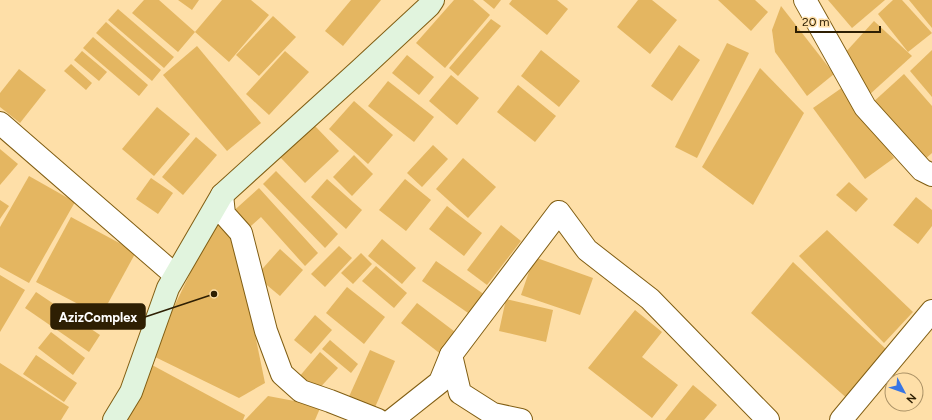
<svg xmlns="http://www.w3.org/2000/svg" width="932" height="420" font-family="Figtree,sans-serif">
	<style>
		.building { fill: #e4b661 }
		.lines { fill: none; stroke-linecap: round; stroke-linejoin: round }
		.street-casing { stroke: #815e13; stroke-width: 24 }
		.secondary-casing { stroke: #815e13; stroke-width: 24 }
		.street { stroke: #fff; stroke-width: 22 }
		.secondary { stroke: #e1f4de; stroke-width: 22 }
		.leader { fill: none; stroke: #2e1f03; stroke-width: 1.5 }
		.callout-dot { fill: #2e1f03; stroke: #fedfa8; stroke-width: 1.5 }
		.callout { fill: #2e1f03; stroke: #2e1f03; stroke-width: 1.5 }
		.callout-label { font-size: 13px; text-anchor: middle; font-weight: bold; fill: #fff }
	</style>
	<rect width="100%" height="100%" fill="#fedfa8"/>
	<g class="building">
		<path d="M 144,0 L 159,0 L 195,32 L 222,0 L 251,0 L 269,15 L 229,62 L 195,32 L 178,52 L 132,13 Z"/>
		<path d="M 178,0 L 199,0 L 192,10 Z"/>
		<path d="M 351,0 L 381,0 L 343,46 L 325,31 Z"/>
		<path d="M 454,0 L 473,0 L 490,15 L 445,68 L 416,43 Z"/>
		<path d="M 483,0 L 501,0 L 494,9 Z"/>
		<path d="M 512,0 L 557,0 L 568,9 L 547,35 L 509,4 Z"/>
		<path d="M 638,0 L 652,0 L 677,20 L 650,54 L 617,27 Z"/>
		<path d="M 718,0 L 755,0 L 768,12 L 751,31 Z"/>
		<path d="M 828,0 L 885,0 L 852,28 Z"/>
		<path d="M 893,0 L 902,0 L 932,33 L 908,52 L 878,14 Z"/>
		<path d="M 909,0 L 932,0 L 932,28 Z"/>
		<path d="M 781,6 L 834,74 L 807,96 L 775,52 L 772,30 Z"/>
		<path d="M 118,9 L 174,57 L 164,68 L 108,20 Z"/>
		<path d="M 273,16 L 296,37 L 259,76 L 236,55 Z"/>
		<path d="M 491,19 L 501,26 L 458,76 L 449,68 Z"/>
		<path d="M 874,21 L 912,56 L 869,95 L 844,54 Z"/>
		<path d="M 106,22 L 161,70 L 152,81 L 96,33 Z"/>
		<path d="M 93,37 L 148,85 L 139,96 L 83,48 Z"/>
		<path d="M 727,43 L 749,53 L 697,158 L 675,147 Z"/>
		<path d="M 679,45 L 700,60 L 672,101 L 651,86 Z"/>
		<path d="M 197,46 L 261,123 L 227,151 L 163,75 Z"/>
		<path d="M 541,50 L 580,81 L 559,107 L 521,76 Z"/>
		<path d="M 932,50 L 932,97 L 910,71 Z"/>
		<path d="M 82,51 L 107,72 L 99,81 L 74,60 Z"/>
		<path d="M 285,51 L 309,72 L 269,115 L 246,94 Z"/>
		<path d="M 407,55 L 434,77 L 419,95 L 392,73 Z"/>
		<path d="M 71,64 L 92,83 L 86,90 L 64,71 Z"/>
		<path d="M 760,68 L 804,113 L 753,205 L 702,167 Z"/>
		<path d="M 19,69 L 46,90 L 20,123 L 0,107 L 0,93 Z"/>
		<path d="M 904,74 L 932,106 L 932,153 L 924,160 L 871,104 Z"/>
		<path d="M 451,75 L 479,98 L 457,125 L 429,101 Z"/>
		<path d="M 388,81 L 434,117 L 414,142 L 368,106 Z"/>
		<path d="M 518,85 L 556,116 L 535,142 L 497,112 Z"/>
		<path d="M 843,87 L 894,158 L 865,179 L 813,108 Z"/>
		<path d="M 354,101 L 393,135 L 368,164 L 329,129 Z"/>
		<path d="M 157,107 L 190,134 L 154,176 L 122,149 Z"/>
		<path d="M 314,125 L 339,151 L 305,183 L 280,157 Z"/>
		<path d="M 196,137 L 217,155 L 183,195 L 162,177 Z"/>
		<path d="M 433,145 L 448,159 L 422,187 L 407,173 Z"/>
		<path d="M 0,149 L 18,164 L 0,185 Z"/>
		<path d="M 354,155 L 373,174 L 352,196 L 333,177 Z"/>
		<path d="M 463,158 L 496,187 L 468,218 L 436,189 Z"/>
		<path d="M 276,171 L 338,234 L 325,248 L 263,184 Z"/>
		<path d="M 29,176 L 75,202 L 29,283 L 0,267 L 0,227 Z"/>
		<path d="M 151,178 L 173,193 L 158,214 L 136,199 Z"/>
		<path d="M 327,179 L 362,210 L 346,229 L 311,197 Z"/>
		<path d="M 405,179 L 431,200 L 406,231 L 379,210 Z"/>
		<path d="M 849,182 L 868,199 L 856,212 L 836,195 Z"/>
		<path d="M 259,188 L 318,253 L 305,266 L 261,217 L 244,232 L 229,215 Z"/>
		<path d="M 916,197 L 932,210 L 932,226 L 918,244 L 893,225 Z"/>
		<path d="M 0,200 L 9,206 L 0,219 Z"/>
		<path d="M 447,206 L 482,233 L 464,256 L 429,229 Z"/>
		<path d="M 218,215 L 234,232 L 265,383 L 239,398 L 151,355 Z"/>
		<path d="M 71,217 L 136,252 L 101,316 L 36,282 Z"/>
		<path d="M 501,225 L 521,241 L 487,285 L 467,270 Z"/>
		<path d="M 827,230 L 913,312 L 884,343 L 799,256 Z"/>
		<path d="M 382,239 L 416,268 L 402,284 L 368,256 Z"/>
		<path d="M 339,246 L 352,258 L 325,287 L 311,274 Z"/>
		<path d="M 280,249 L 303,270 L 280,296 L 256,276 Z"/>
		<path d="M 361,253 L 372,264 L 353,284 L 341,273 Z"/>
		<path d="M 534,257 L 593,278 L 580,315 L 521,295 Z"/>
		<path d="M 436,261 L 485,295 L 471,315 L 422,281 Z"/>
		<path d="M 793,262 L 887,350 L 850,401 L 751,313 Z"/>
		<path d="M 376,266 L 407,293 L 394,308 L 362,281 Z"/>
		<path d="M 0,275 L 25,290 L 0,332 Z"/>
		<path d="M 347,287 L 385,317 L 364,344 L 326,313 Z"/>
		<path d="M 36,292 L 100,335 L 89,352 L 25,308 Z"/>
		<path d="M 506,299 L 553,310 L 546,342 L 499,331 Z"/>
		<path d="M 417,303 L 463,338 L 447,359 L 401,323 Z"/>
		<path d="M 635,310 L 662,332 L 642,357 L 678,385 L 652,418 L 588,368 Z"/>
		<path d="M 315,315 L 332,330 L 311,354 L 294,340 Z"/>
		<path d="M 51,332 L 85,358 L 73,375 L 38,348 Z"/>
		<path d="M 330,340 L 358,364 L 351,373 L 322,349 Z"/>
		<path d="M 370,350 L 395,361 L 373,412 L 347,401 Z"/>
		<path d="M 320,352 L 338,368 L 316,392 L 299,377 Z"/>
		<path d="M 36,355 L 77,383 L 64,402 L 23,374 Z"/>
		<path d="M 0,363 L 69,407 L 61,420 L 0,420 Z"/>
		<path d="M 152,365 L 245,415 L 243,420 L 123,420 Z"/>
		<path d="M 693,385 L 717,405 L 704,420 L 665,420 Z"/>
		<path d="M 268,396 L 321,406 L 315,420 L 245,420 Z"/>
	</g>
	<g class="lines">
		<g class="street-casing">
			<g id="street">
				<path d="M 805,0 L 865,107 L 922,170 L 932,175"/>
				<path d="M 0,123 L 175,275"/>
				<path d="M 222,195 L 224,214 L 241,233 L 266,331 L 282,374 L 301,391 L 330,401 L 378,420"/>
				<path d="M 451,355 L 460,393 L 493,414 L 521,420"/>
				<path d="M 392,420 L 440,382 L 451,355 L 559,212 L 587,250 L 650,299 L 768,420"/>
				<path d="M 841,420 L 932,311"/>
			</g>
		</g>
		<g class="secondary-casing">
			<path id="secondary" d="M 114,420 L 131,392 L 168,288 L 222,195 L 360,70 L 429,6 L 433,0"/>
		</g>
		<use href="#street" class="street"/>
		<use href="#secondary" class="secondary"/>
	</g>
	<path class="leader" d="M214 294L145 317"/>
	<circle class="callout-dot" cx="214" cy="294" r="4"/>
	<rect class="callout" x="51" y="304" width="94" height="25" rx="4"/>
	<g class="callout-label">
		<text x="98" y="322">AzizComplex</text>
	</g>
	<g transform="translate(904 392) rotate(131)"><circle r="19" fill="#fedfa8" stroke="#ab9266"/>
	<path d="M0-3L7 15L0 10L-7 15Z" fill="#3875e4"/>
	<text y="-6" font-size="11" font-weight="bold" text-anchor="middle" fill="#2e1f03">N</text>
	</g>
	<path d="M796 26v6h84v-6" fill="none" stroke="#2e1f03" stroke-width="2"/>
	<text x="802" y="26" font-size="12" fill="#2e1f03" stroke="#fedfa8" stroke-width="3" paint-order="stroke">20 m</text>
</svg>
